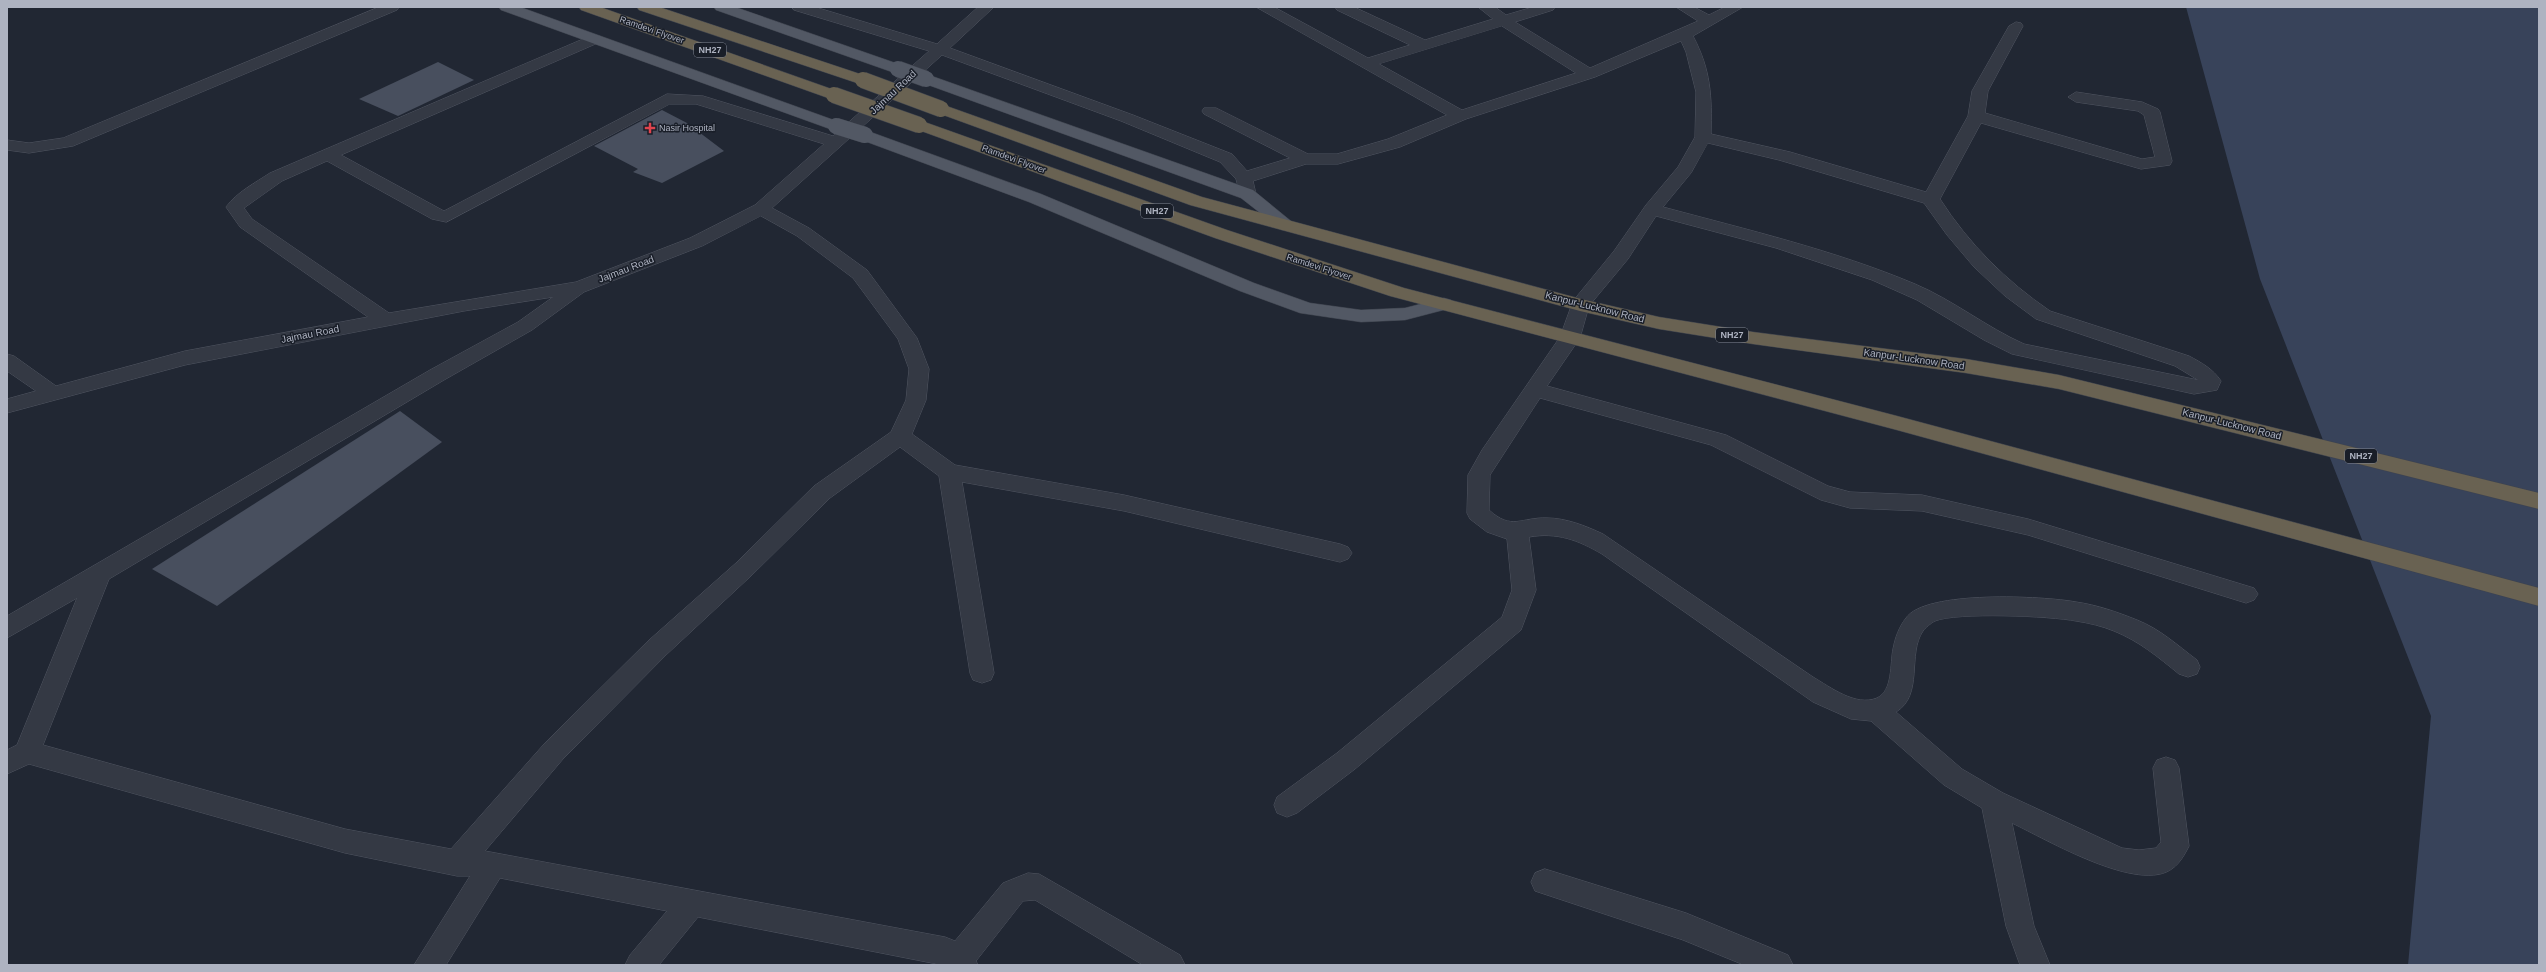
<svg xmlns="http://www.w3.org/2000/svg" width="2546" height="972" font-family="Arial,sans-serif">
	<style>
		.water { fill: #38435a }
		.building { fill: #484f5e }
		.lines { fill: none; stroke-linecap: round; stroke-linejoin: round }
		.minor-casing { stroke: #515662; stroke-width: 1 }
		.major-casing { stroke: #3d424d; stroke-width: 1 }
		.highway-casing { stroke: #3e434e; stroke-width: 1 }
		.minor { fill: #343944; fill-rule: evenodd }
		.major { fill: #525864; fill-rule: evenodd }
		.highway { fill: #696252; fill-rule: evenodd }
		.major-bridge-casing { stroke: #3d424d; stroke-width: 17; stroke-linecap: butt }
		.highway-bridge-casing { stroke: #3e434e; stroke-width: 17; stroke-linecap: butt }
		.major-bridge { stroke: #525864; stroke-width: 16 }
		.highway-bridge { stroke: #696252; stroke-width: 16 }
		.health-dot { fill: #e0444e; stroke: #191e28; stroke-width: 1.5 }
		.labels { text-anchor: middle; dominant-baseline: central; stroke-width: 3; stroke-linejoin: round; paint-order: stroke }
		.far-street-label { font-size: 9px; fill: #aeb3c1; stroke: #191e28 }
		.shield { fill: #191e28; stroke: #818693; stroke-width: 1 }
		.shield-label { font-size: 9px; font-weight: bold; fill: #aeb3c1 }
		.far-poi-label { font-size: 9px; fill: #aeb3c1; stroke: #191e28; text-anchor: start }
		.street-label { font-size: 10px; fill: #aeb3c1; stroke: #191e28 }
	</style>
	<rect width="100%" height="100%" fill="#212733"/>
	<path class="water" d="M 2186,7 L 2539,7 L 2539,965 L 2408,965 L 2431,716 L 2260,279 Z"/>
	<g class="building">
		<path d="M 438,62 L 474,80 L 398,116 L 359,99 Z"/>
		<path d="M 662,110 L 687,123 L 724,151 L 662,183 L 633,172 L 638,169 L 594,146 Z"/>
		<path d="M 400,411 L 442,442 L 217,606 L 152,569 Z"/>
	</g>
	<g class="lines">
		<g class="minor-casing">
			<g id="minor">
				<path d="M 379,7 L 399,7 L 397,10 L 73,146 L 29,153 L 7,150 L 7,140 L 29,143 L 63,138 Z"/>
				<path d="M 792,7 L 815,7 L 937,44 L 978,7 L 994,7 L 950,48 L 1133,115 L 1232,154 L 1247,171 L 1290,158 L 1204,114 L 1202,111 L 1204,108 L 1216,108 L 1308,154 L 1337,154 L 1388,139 L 1447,115 L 1256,7 L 1274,7 L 1368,58 L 1410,45 L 1337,10 L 1335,7 L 1354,7 L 1425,40 L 1493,19 L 1478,7 L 1495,7 L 1506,15 L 1533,7 L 1555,7 L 1553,10 L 1515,22 L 1590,68 L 1698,21 L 1676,7 L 1694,7 L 1709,15 L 1725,7 L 1743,7 L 1693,36 C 1711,70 1712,96 1711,134 L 1790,152 L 1926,192 L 1968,116 L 1972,91 L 2009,26 L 2016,22 L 2021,23 L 2023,26 L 1988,91 L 1985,113 L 2142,159 L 2155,157 L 2144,115 L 2138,111 L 2076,102 L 2068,97 L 2076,92 L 2142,102 L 2158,109 L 2160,112 L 2172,161 L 2170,165 L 2141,169 L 1981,123 L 1940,199 C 1969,244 2006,281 2050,311 L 2189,356 C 2202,363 2213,369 2221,381 L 2217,390 L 2194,394 L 2012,354 L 1984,340 L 1917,300 L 1872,280 L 1776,248 L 1656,216 L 1628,259 L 1589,306 L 1580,338 L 1547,386 L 1726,435 L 1828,486 L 1850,492 L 1922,495 L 2028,519 L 2254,588 L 2258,594 L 2254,600 L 2246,603 L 2028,535 L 1922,511 L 1850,508 L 1821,500 L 1711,445 L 1540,398 L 1490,475 L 1489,510 C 1512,531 1521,517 1547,518 C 1566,518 1586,526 1603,534 L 1813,677 C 1830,687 1856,707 1877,698 C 1893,691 1890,663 1893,649 C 1895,638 1899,627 1906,618 C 1925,590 2044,596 2076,602 C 2097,605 2117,612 2137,620 C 2160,629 2177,645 2197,660 L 2200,667 L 2197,674 L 2188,677 L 2179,674 C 2158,657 2139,641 2114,631 C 2102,626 2089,623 2076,621 C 2051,616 1956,612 1935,621 C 1931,623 1925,628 1923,631 C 1907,654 1924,695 1896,712 L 1962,769 L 2003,793 L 2122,848 L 2139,850 L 2156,848 L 2161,842 L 2153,768 L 2157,760 L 2166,757 L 2175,760 L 2179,768 L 2189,846 C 2185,854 2180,863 2173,868 C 2140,895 2046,839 2012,823 L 2034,926 L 2050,965 L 2020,965 L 2006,926 L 1982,808 L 1944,785 L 1871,721 L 1851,719 L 1813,702 L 1602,554 C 1578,540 1557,532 1529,537 L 1536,590 L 1521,630 L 1355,769 L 1297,813 L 1287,817 L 1277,813 L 1274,805 L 1277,797 L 1337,753 L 1502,617 L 1512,590 L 1507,539 L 1487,532 L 1470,519 L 1467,513 L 1468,475 L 1482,450 L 1560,337 L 1573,301 L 1614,251 L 1646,205 L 1678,167 L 1695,137 L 1696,92 L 1686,52 L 1681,41 L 1595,77 L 1466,119 L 1400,147 L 1338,164 L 1306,164 L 1253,181 L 1256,194 L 1253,198 L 1241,198 L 1236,179 L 1220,162 L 1121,121 L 942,55 L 772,208 L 809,228 L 867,270 L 917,338 L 929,369 L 926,400 L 912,434 L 955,465 L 1124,495 L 1340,544 L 1348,547 L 1352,553 L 1348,559 L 1340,562 L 1124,511 L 962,482 L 994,673 L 991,680 L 982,683 L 973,680 L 970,673 L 939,476 L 900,447 L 830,498 L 752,575 L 666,655 L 563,759 L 485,851 L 945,937 L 955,941 L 1003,883 L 1028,873 L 1039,874 L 1180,955 L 1185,965 L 1143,965 L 1035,900 L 1023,901 L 976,961 L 978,965 L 942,965 L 698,917 L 659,965 L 625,965 L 630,955 L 667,911 L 500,878 L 446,965 L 414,965 L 470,876 L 457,876 L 345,853 L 29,764 L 7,774 L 7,750 L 17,745 L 77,598 L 7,638 L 7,616 L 430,370 L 518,322 L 553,297 L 464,311 L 185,365 L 7,413 L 7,399 L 36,391 L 7,371 L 7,354 L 14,356 L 56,386 L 185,351 L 368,317 L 240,227 L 226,207 C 237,192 255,183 270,173 L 590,36 L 600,36 L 603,39 L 600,42 L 341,155 L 444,211 L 667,94 L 703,96 L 833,136 L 929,51 L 794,10 ZM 1502,26 L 1576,73 L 1462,110 L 1379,64 ZM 670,104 L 696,104 L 824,144 L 755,205 L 690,238 L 576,282 L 389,313 L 252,219 L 244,208 L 282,181 L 327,161 L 432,219 L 446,222 ZM 1708,143 L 1779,160 L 1924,203 L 1947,235 L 1974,267 L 2005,296 L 2036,319 L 2175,366 L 2198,380 L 2024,344 C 1986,327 1953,300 1915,284 C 1834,250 1748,230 1663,207 L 1691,173 ZM 761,216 L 797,236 L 853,278 L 898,339 L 909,369 L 906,400 L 891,432 L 814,486 L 736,563 L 648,641 L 545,743 L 451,849 L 345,829 L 43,745 L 109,579 L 444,380 L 532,330 L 584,292 L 702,246 Z"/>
				<path d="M 1545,869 L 1686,913 L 1788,955 L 1793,965 L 1744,965 L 1683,940 L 1535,891 L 1531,882 L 1535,873 Z"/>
			</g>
		</g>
		<g class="major-casing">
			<g id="major">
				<path d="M 499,7 L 520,7 L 842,123 L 844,126 L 836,131 L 830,129 L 501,10 Z"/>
				<path d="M 714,7 L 735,7 L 904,66 L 906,69 L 898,74 L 892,72 L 716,10 Z"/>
				<path d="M 926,74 L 1253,190 L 1297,226 L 1294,230 L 1282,230 L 1241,198 L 920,82 L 918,79 Z"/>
				<path d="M 865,130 L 1041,194 L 1254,283 L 1310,303 L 1361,310 L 1405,308 L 1444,298 L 1451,300 L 1454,304 L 1451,308 L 1405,320 L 1361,322 L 1300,313 L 1240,291 L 1029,202 L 859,139 L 857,135 L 859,131 Z"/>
			</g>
		</g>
		<g class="highway-casing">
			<g id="highway">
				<path d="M 579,7 L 600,7 L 840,92 L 842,95 L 834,100 L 828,98 L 581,10 Z"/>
				<path d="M 637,7 L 659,7 L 869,77 L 871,80 L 863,85 L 857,83 L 639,10 Z"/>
				<path d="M 941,104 L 1202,197 L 1581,299 L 1659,317 L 1753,332 L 1966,359 L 2059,375 L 2539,493 L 2539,509 L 2059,389 L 1966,373 L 1753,344 L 1659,329 L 1580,311 L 1190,205 L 935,112 L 933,109 L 935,106 Z"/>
				<path d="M 919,120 L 1227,230 L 1404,288 L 1897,416 L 2539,588 L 2539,606 L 1897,430 L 1390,296 L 1215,238 L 913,128 L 911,125 Z"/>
			</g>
		</g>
		<use href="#minor" class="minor"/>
		<use href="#major" class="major"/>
		<use href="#highway" class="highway"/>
		<g class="major-bridge-casing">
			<g id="major-bridge">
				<path d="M 898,69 L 926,79"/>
				<path d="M 836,126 L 865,135"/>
			</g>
		</g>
		<g class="highway-bridge-casing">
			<g id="highway-bridge">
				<path d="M 863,80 L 941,109"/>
				<path d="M 834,95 L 919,125"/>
			</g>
		</g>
		<use href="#major-bridge" class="major-bridge"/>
		<use href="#highway-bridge" class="highway-bridge"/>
	</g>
	<path class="health-dot" d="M648 122h4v4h4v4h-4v4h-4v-4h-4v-4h4z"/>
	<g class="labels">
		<g class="far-street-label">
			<text transform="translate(652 30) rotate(19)">Ramdevi Flyover</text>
			<text transform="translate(1014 159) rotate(20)">Ramdevi Flyover</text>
			<text transform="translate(1319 267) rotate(18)">Ramdevi Flyover</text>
		</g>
		<g class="shield">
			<rect x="694" y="43" width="32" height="14" rx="3"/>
			<rect x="1141" y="204" width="32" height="14" rx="3"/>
			<rect x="1716" y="328" width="32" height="14" rx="3"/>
			<rect x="2345" y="449" width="32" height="14" rx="3"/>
		</g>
		<g class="shield-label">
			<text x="710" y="50">NH27</text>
			<text x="1157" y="211">NH27</text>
			<text x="1732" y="335">NH27</text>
			<text x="2361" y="456">NH27</text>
		</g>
		<g class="far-poi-label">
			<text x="659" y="128">Nasir Hospital</text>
		</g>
		<g class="street-label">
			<text transform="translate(893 92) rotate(-43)">Jajmau Road</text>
			<text transform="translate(626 269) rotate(-21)">Jajmau Road</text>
			<text transform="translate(1595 307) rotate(14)">Kanpur-Lucknow Road</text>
			<text transform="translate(310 334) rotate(-11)">Jajmau Road</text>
			<text transform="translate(1914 359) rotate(8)">Kanpur-Lucknow Road</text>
			<text transform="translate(2232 424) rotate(14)">Kanpur-Lucknow Road</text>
		</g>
	</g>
	<rect width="2546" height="972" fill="none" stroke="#aeb3c1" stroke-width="16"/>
</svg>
